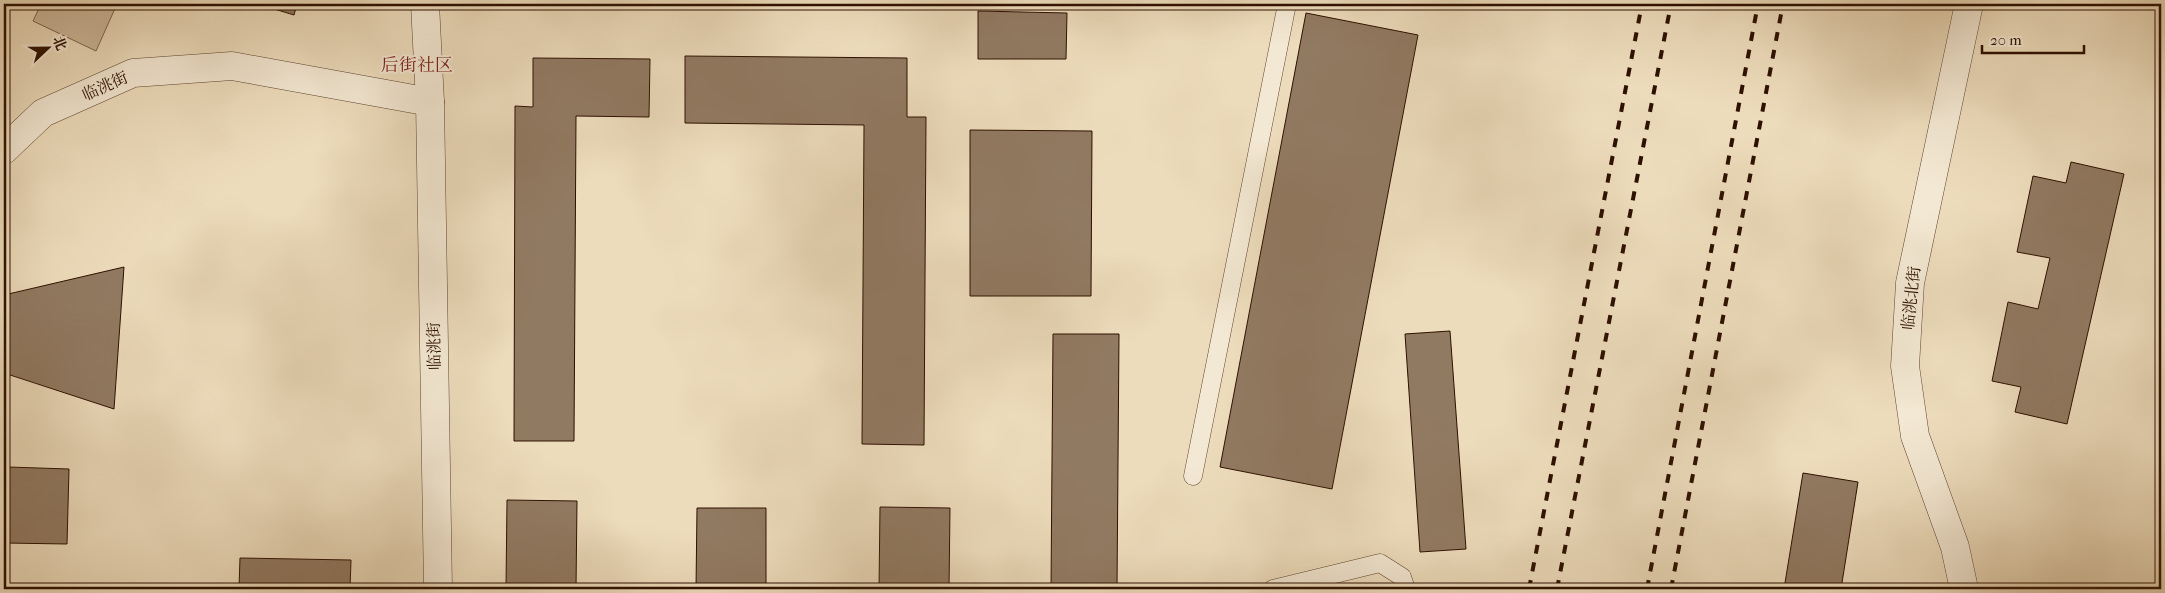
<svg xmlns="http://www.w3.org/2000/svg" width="2165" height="593" font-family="'IM FELL French Canon','Noto Serif SC',serif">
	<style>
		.green { fill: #cdb99c; stroke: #7e644e }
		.building { fill: #917a62; stroke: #2e1000 }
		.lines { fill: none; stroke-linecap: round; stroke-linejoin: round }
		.service-casing { stroke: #5e432f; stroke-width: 19 }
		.minor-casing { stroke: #5e432f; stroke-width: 29 }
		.tertiary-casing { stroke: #5e432f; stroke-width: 29 }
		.service { stroke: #f3e8d3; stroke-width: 18 }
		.minor { stroke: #f3e8d3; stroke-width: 28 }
		.tertiary { stroke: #f3e8d3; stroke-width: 28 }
		.rail { stroke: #2e1000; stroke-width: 4; stroke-dasharray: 9 9; stroke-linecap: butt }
		.labels { text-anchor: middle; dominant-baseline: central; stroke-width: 4; stroke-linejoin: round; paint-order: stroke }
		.street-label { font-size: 16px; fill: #2e1000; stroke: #f3e8d3 }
		.neighbourhood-label { font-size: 18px; fill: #7a1f14; stroke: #f3e8d3 }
	</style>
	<rect width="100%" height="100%" fill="#eddcbc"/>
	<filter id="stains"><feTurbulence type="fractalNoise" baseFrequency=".004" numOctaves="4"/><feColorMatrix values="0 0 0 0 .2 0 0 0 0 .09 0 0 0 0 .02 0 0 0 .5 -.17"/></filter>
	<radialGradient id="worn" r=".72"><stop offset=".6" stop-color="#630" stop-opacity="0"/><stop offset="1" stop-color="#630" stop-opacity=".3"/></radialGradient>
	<path class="green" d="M 41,4 L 117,4 L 96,51 L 33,21 Z"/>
	<g class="building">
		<path d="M 258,4 L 297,4 L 294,15 Z"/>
		<path d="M 978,11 L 1067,13 L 1066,59 L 978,59 Z"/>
		<path d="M 1306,13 L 1418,35 L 1332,489 L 1220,467 Z"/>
		<path d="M 685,56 L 907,58 L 907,117 L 926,117 L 924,445 L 862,444 L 864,125 L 685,123 Z"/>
		<path d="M 533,58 L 650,59 L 649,117 L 576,116 L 574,441 L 514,441 L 515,106 L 533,107 Z"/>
		<path d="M 970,130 L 1092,131 L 1091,296 L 970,296 Z"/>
		<path d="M 2071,162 L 2124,174 L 2067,424 L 2015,412 L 2021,387 L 1992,381 L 2008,302 L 2038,309 L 2050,258 L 2017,252 L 2033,176 L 2066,183 Z"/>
		<path d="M 124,267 L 114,409 L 4,373 L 4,295 Z"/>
		<path d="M 1450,331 L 1466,549 L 1420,552 L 1405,334 Z"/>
		<path d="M 1053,334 L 1119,334 L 1117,589 L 1051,589 Z"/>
		<path d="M 4,420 L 9,420 L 8,467 L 69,469 L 67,544 L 5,543 L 4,589 Z"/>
		<path d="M 1803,473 L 1858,482 L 1841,589 L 1784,589 Z"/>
		<path d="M 507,500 L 577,501 L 576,589 L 506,589 Z"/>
		<path d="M 880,507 L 950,508 L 949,589 L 879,589 Z"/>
		<path d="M 697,508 L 766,508 L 766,589 L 696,589 Z"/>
		<path d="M 240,558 L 351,560 L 350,589 L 239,589 Z"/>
	</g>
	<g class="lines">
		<g class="service-casing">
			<g id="service">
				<path d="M 1193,476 L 1287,4"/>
				<path d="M 1273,589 L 1380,563 L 1402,577 L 1406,589"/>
			</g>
		</g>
		<g class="minor-casing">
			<path id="minor" d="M 1964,589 L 1955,547 L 1915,436 L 1905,366 L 1910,283 L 1969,4"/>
		</g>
		<g class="tertiary-casing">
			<g id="tertiary">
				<path d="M 425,4 L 430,102 L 438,589"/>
				<path d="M 4,150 L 43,113 L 133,73 L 232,66 L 430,102"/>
			</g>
		</g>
		<use href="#service" class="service"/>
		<use href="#minor" class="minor"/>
		<use href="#tertiary" class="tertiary"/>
		<g class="rail">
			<path d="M 1529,589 L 1642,4"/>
			<path d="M 1557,589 L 1671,4"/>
			<path d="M 1647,589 L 1758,4"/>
			<path d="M 1671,589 L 1783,4"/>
		</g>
	</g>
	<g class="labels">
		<g class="street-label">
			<text transform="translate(105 86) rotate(-24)">临洮街</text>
			<text transform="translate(1911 298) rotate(-84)">临洮北街</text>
			<text transform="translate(434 346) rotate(-91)">临洮街</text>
		</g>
		<g class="neighbourhood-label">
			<text x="417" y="65">后街社区</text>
		</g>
	</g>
	<rect width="2165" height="593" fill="none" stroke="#eddcbc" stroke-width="20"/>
	<rect x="5" y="5" width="2155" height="583" fill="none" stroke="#2e1000" stroke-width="2.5"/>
	<rect x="10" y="10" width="2145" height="573" fill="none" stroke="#2e1000"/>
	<g transform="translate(48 48) rotate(68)" stroke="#f3e8d3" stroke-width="4" paint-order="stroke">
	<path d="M0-4L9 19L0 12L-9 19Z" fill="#2e1000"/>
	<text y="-8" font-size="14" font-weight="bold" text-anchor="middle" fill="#2e1000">北</text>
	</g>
	<path d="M1982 45v8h102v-8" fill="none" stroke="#2e1000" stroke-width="2.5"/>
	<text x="1990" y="45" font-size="15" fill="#2e1000" stroke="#f3e8d3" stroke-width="4" paint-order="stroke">20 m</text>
	<rect width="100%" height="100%" filter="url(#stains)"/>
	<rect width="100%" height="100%" fill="url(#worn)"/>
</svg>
